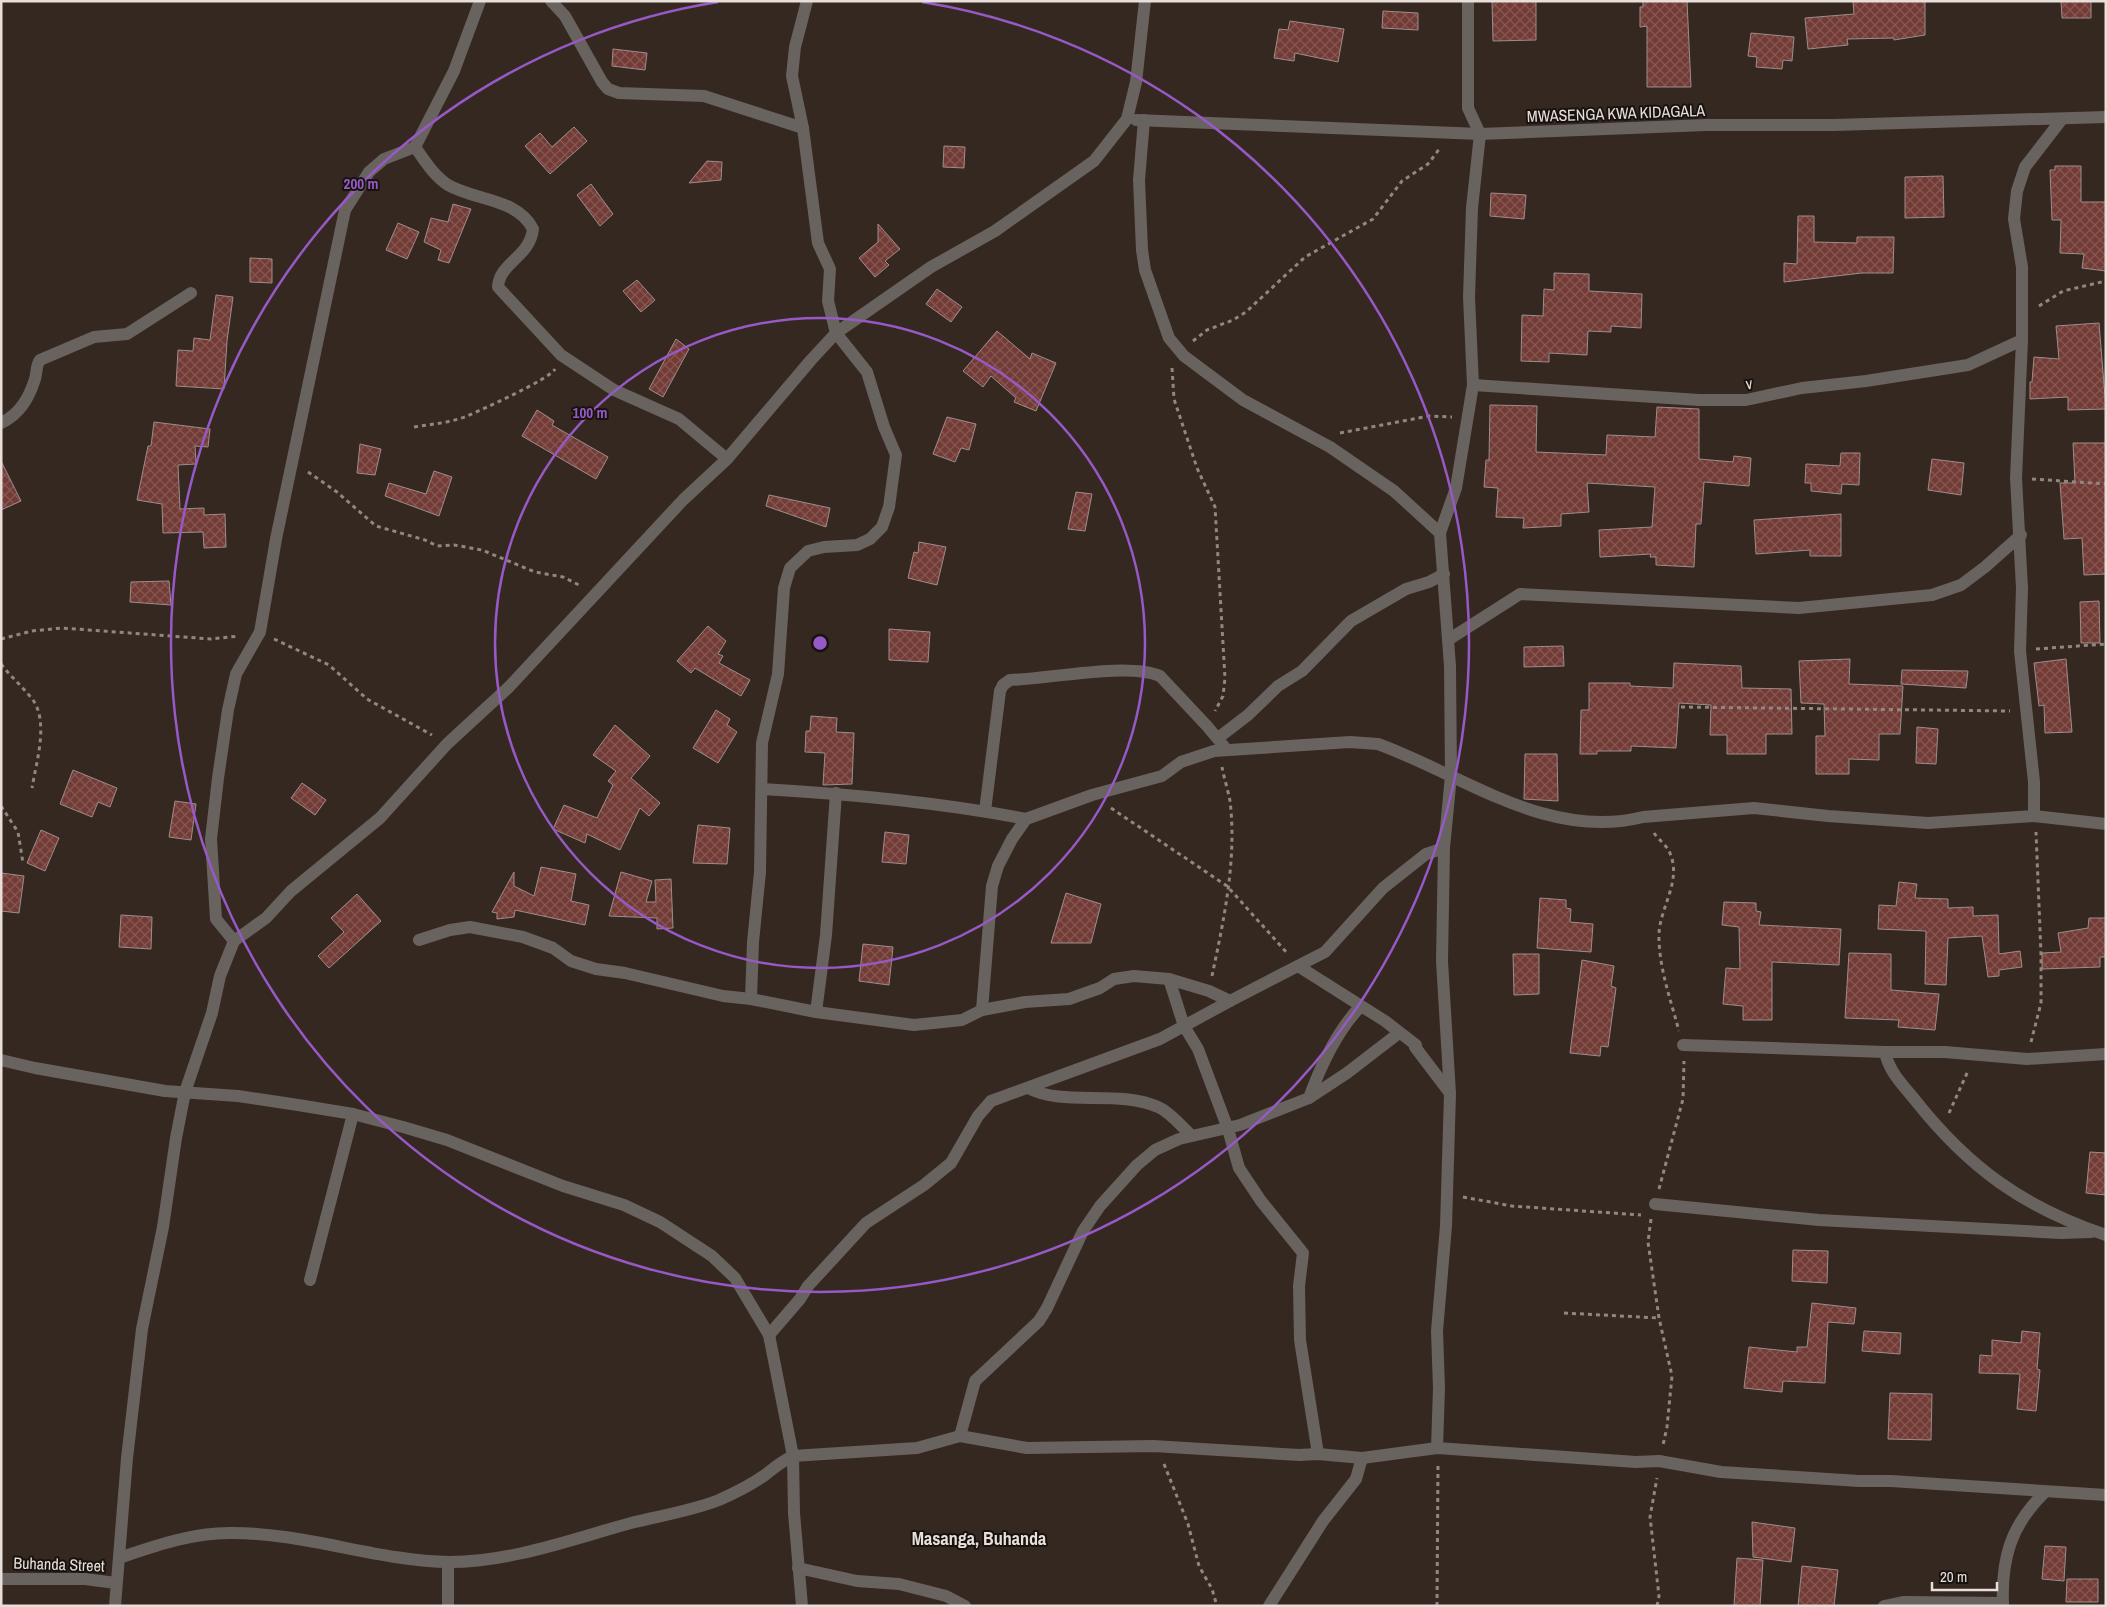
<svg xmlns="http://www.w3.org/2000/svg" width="2107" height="1607" font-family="'Archivo Narrow',sans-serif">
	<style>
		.building { fill: url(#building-cross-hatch); stroke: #9f8c8a }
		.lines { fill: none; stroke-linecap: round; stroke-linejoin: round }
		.path { stroke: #918681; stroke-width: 3; stroke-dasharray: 4 4; stroke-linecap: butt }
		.street { stroke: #68635e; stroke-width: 12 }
		.ring { fill: none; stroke: #9659c6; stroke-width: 2.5 }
		.labels { text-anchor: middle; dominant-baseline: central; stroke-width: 4; stroke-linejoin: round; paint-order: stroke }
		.street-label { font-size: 16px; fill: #e8dfdb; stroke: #18120f }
		.neighbourhood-label { font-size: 18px; font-weight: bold; fill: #e8dfdb; stroke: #18120f }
		.centre { fill: #9659c6; stroke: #18120f; stroke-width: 2.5 }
		.ring-label { font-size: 15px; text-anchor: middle; font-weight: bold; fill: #9659c6; stroke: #18120f; stroke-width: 4; stroke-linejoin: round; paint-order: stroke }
	</style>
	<defs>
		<pattern id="building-cross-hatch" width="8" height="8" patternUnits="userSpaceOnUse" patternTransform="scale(1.25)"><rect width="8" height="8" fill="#723b36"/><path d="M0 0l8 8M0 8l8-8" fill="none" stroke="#865752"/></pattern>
	</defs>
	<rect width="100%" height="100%" fill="#352821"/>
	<g class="building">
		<path d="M 1492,1 L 1536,1 L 1536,40 L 1493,41 Z"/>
		<path d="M 1643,1 L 1687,1 L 1691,87 L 1647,87 L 1647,26 L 1640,27 L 1640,7 L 1643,7 Z"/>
		<path d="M 1853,1 L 1925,1 L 1925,35 L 1894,40 L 1894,38 L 1847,39 L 1848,45 L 1808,49 L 1805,18 L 1854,14 Z"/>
		<path d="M 2061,1 L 2091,1 L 2091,18 L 2062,18 Z"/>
		<path d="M 1383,11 L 1418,13 L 1418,30 L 1382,28 Z"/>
		<path d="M 1290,21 L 1344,29 L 1338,62 L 1295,53 L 1294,61 L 1274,58 L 1279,29 L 1288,30 Z"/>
		<path d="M 1751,33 L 1794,37 L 1792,61 L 1783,60 L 1782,69 L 1756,67 L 1757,57 L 1748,56 Z"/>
		<path d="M 613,49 L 647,53 L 645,70 L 612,66 Z"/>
		<path d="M 574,127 L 587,141 L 550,174 L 525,146 L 540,133 L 552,147 Z"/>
		<path d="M 944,146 L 965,147 L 964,168 L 943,167 Z"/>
		<path d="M 707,161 L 722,162 L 721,180 L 689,183 Z"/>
		<path d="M 2055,166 L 2081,166 L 2081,202 L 2106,202 L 2106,271 L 2082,268 L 2084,254 L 2060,253 L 2061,220 L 2052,220 L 2050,170 L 2055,170 Z"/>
		<path d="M 1943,176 L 1944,217 L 1905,218 L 1905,177 Z"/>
		<path d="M 591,184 L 613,214 L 600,226 L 577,195 Z"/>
		<path d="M 1491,193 L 1526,195 L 1524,219 L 1490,216 Z"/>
		<path d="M 453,204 L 471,209 L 449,263 L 438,260 L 441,250 L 424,242 L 431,218 L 448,222 Z"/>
		<path d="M 1798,216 L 1814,216 L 1814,242 L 1857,243 L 1857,237 L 1894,237 L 1893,273 L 1862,273 L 1784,282 L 1784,263 L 1797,264 Z"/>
		<path d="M 398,223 L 419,232 L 407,259 L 386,250 Z"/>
		<path d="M 878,224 L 900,249 L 885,261 L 889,265 L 875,277 L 859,258 L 878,242 Z"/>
		<path d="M 250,258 L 272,259 L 272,283 L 250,282 Z"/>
		<path d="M 1554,273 L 1589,274 L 1589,291 L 1642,294 L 1641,328 L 1611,326 L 1611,332 L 1588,331 L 1587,355 L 1549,353 L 1549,362 L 1521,361 L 1522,315 L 1543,316 L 1544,289 L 1554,290 Z"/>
		<path d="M 637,280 L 655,300 L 641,312 L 623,291 Z"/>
		<path d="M 937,289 L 962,307 L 951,322 L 926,304 Z"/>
		<path d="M 216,295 L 233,297 L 227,341 L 224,389 L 176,386 L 178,350 L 193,351 L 194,338 L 210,340 Z"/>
		<path d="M 2099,323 L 2106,409 L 2068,410 L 2068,397 L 2030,399 L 2030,382 L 2032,382 L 2034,357 L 2059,359 L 2056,326 Z"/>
		<path d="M 997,331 L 1030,359 L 1032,353 L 1056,363 L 1036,411 L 1014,402 L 1016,398 L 991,376 L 983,387 L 963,371 Z"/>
		<path d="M 676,339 L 689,349 L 663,397 L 649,389 Z"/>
		<path d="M 1490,405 L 1537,406 L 1536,452 L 1606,455 L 1607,435 L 1655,437 L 1657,407 L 1699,409 L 1699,459 L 1733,462 L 1734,456 L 1751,458 L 1749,486 L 1704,482 L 1701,524 L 1696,524 L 1694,567 L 1656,565 L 1656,557 L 1650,557 L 1651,554 L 1600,557 L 1599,530 L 1652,527 L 1655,487 L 1587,483 L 1589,512 L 1561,514 L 1561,526 L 1523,528 L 1524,518 L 1496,517 L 1498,488 L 1484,487 L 1486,460 L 1489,460 Z"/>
		<path d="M 537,410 L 554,421 L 552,425 L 608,457 L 596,479 L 522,436 Z"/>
		<path d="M 947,417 L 976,424 L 969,450 L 961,448 L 955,462 L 933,454 Z"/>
		<path d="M 154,422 L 210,429 L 208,447 L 195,446 L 196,464 L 178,465 L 180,509 L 204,508 L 204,515 L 225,514 L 226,547 L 204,548 L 203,532 L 163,533 L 162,504 L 137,500 L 148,446 L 151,446 Z"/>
		<path d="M 2073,443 L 2106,443 L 2106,574 L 2084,575 L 2082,538 L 2064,539 L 2060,483 L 2075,483 Z"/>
		<path d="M 360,444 L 381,449 L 375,475 L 357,473 Z"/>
		<path d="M 1841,453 L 1860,453 L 1859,485 L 1842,484 L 1841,494 L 1811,491 L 1811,483 L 1805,483 L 1806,464 L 1840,466 Z"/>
		<path d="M 1932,459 L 1964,463 L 1961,495 L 1928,490 Z"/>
		<path d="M 1,461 L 21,501 L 1,510 Z"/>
		<path d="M 434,471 L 452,477 L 439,516 L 385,496 L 389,483 L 426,494 Z"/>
		<path d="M 1076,492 L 1092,494 L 1085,531 L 1068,529 Z"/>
		<path d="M 769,495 L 830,508 L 826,527 L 766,506 Z"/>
		<path d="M 1841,514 L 1841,556 L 1810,556 L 1810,550 L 1756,554 L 1754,520 Z"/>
		<path d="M 919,542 L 946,547 L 937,585 L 908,578 L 914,552 L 918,553 Z"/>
		<path d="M 169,581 L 171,605 L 130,602 L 131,582 Z"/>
		<path d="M 2099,601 L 2100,643 L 2081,643 L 2080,602 Z"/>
		<path d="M 708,626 L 726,641 L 718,654 L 723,656 L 719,663 L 750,680 L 741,696 L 695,668 L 691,673 L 677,661 Z"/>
		<path d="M 889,629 L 930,632 L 928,662 L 889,660 Z"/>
		<path d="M 1563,646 L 1564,666 L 1524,667 L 1524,647 Z"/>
		<path d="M 1850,659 L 1849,684 L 1903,686 L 1900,734 L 1879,734 L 1879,760 L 1849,759 L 1849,774 L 1816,774 L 1816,736 L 1825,736 L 1824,704 L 1801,703 L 1799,661 Z"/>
		<path d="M 2066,659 L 2072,732 L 2045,733 L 2044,705 L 2039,706 L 2034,663 Z"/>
		<path d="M 1674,663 L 1741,666 L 1742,688 L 1791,689 L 1792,734 L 1766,734 L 1766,754 L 1727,754 L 1727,735 L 1710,735 L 1711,705 L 1679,703 L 1676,748 L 1631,746 L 1631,751 L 1597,751 L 1597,754 L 1580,754 L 1581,710 L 1589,710 L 1589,683 L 1630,683 L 1630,686 L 1673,688 Z"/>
		<path d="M 1902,670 L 1968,671 L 1966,688 L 1901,684 Z"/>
		<path d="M 716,710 L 730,719 L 727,725 L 737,732 L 718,763 L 693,748 Z"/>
		<path d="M 811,716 L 837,718 L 836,732 L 854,733 L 852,784 L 823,785 L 825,753 L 805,752 L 806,731 L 810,731 Z"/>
		<path d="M 615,725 L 650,756 L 631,778 L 660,803 L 649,816 L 640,808 L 620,850 L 587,834 L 585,843 L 553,829 L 564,805 L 597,818 L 613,785 L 608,781 L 616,771 L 593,755 Z"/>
		<path d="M 1917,727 L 1938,729 L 1936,764 L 1916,763 Z"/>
		<path d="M 1525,754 L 1557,754 L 1558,801 L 1524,799 Z"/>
		<path d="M 73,770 L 117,788 L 110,807 L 98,802 L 92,817 L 60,804 Z"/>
		<path d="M 302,783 L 326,800 L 315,815 L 291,798 Z"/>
		<path d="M 175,801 L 196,804 L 191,840 L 169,837 Z"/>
		<path d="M 698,825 L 730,828 L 727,864 L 693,863 Z"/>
		<path d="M 41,830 L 59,838 L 45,871 L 27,863 Z"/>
		<path d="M 885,832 L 909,835 L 906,864 L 882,862 Z"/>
		<path d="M 541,867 L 576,874 L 571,901 L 589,905 L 585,925 L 515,910 L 514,917 L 497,919 L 497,913 L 492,912 L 514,872 L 514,886 L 534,896 Z"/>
		<path d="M 621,872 L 652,881 L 646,902 L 656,902 L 655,880 L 671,879 L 673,928 L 657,929 L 657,918 L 609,916 Z"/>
		<path d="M 1,873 L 24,876 L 19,913 L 1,911 Z"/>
		<path d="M 1899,882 L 1917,884 L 1915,898 L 1948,899 L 1948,908 L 1973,907 L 1973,916 L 1998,915 L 1999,954 L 2020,951 L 2022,967 L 1999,970 L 1999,976 L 1988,977 L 1982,936 L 1948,938 L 1946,985 L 1925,984 L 1926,931 L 1878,929 L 1879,905 L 1896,906 Z"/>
		<path d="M 1066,893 L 1101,904 L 1091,943 L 1051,943 Z"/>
		<path d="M 357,894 L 381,921 L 329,968 L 318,956 L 344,932 L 331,918 Z"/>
		<path d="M 1540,898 L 1566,900 L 1566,908 L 1571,909 L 1570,922 L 1593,924 L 1591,952 L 1537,948 Z"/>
		<path d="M 1724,902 L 1756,903 L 1756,911 L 1761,912 L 1759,925 L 1841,929 L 1839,965 L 1772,962 L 1772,1020 L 1743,1020 L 1743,1006 L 1723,1004 L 1726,968 L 1740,969 L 1739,927 L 1722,925 Z"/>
		<path d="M 121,915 L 152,917 L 151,949 L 119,947 Z"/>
		<path d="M 2089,918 L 2106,918 L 2106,957 L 2100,957 L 2100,967 L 2042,969 L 2042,953 L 2061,952 L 2058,933 L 2088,928 Z"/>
		<path d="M 863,944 L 893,947 L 889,985 L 859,981 Z"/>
		<path d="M 1849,953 L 1891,954 L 1891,990 L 1939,994 L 1935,1030 L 1898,1027 L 1899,1020 L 1845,1018 Z"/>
		<path d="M 1513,954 L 1539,954 L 1539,994 L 1514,995 Z"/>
		<path d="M 1582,960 L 1614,966 L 1611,986 L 1616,988 L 1608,1047 L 1601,1046 L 1600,1056 L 1570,1053 Z"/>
		<path d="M 2090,1152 L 2106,1153 L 2106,1195 L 2086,1193 Z"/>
		<path d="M 1793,1250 L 1828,1251 L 1827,1283 L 1792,1281 Z"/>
		<path d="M 1812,1303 L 1856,1308 L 1854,1324 L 1828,1322 L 1825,1383 L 1783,1381 L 1782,1392 L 1744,1388 L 1749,1347 L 1797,1352 L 1797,1347 L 1807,1347 Z"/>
		<path d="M 1864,1331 L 1901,1333 L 1900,1354 L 1862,1351 Z"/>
		<path d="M 2022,1331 L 2040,1333 L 2037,1369 L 2040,1370 L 2036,1411 L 2017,1409 L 2020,1374 L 1979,1373 L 1980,1355 L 1992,1356 L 1992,1340 L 2021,1343 Z"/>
		<path d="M 1890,1393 L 1932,1394 L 1931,1440 L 1888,1439 Z"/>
		<path d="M 1752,1522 L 1795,1528 L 1791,1562 L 1753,1557 Z"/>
		<path d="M 2045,1546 L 2066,1547 L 2064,1581 L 2042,1579 Z"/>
		<path d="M 1737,1558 L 1763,1560 L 1760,1606 L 1734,1606 Z"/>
		<path d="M 1802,1566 L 1838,1570 L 1834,1606 L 1798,1606 Z"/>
		<path d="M 2067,1579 L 2098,1579 L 2098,1602 L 2066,1602 Z"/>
	</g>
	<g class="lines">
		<g class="path">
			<path d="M 2039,306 L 2063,291 L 2106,281"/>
			<path d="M 1193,341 L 1207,330 L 1233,320 L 1246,312 L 1305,257 L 1373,219 L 1402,181 L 1428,164 L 1440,148"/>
			<path d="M 1172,368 L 1174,399 L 1197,468 L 1215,507 L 1225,678 L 1223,696 L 1215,711"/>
			<path d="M 414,427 C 432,424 450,423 467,416 C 481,410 550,379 555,369"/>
			<path d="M 1340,433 L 1429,416 L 1452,417"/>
			<path d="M 308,472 L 337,492 L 376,526 L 425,540 L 437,546 L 454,545 L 482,550 L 535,572 L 563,577 L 581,586"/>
			<path d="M 2032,479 L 2106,484"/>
			<path d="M 1,639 L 32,631 L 62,628 L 211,639 L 239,636"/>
			<path d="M 274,639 L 329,665 L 367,699 L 432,735"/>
			<path d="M 2036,649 L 2106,644"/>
			<path d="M 1,664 C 11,677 23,687 33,700 C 49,723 36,763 32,788"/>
			<path d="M 1681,707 L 2010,711"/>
			<path d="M 1,806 L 18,832 L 23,863"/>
			<path d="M 1111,808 L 1227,886 L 1288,954"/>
			<path d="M 1654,833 C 1658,839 1666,845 1669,851 C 1684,882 1657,909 1659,940 C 1660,971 1671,1001 1679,1031"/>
			<path d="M 1212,976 C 1224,919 1237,859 1230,801 C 1228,790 1224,778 1222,767"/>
			<path d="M 2031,1042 L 2041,1003 L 2041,954 L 2036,832"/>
			<path d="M 1949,1113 L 1968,1071"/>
			<path d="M 1659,1189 L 1683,1099 L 1684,1061"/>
			<path d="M 1463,1197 L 1512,1206 L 1641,1215"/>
			<path d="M 1651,1219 L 1648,1242 L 1659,1318 L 1672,1376 L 1667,1427 L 1663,1445"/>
			<path d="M 1564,1313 L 1659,1318"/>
			<path d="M 1164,1464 L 1188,1524 L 1199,1566 L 1212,1589 L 1217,1606"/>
			<path d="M 1437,1606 L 1438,1464"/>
			<path d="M 1657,1606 L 1659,1596 L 1650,1517 L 1657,1478"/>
		</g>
		<g class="street">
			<path d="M 551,1 L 565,16 L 602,82 L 608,89 L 619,93 L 704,96 L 803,128"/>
			<path d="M 807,1 L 795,47 L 792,76 L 803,128 L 818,243 L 830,269 L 828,301 L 836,333 L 867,372 L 884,427 L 896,455 L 889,507 L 882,527 L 870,539 L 857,545 L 824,547 L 808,551 L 790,568 L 784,588 L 778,674 L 762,743 L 760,872 L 753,942 L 751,999 L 816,1012 L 914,1025 L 962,1020 L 982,1010 L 1025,1002 L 1069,999 L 1100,988 L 1114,979 L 1134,976 L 1169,979 L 1209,991 L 1230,1001 L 1325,952 L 1383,888 L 1426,854 L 1444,848"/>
			<path d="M 1136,120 L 1480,134 L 1706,125 L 1834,125 L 2106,117"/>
			<path d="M 1144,120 L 1139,180 L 1142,250 L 1145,270 L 1169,338 L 1184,356 L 1243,400 L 1330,447 L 1394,491 L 1440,533 L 1450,666 L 1451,776 L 1444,848 L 1442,961 L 1450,1094 L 1446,1226 L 1437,1331 L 1439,1388 L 1437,1448"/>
			<path d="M 415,147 C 425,161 434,176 448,185 C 476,201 517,198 533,229 C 530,257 499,263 498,287 L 561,355 L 614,390 L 679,419 L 727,459"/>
			<path d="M 1473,385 L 1699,400 L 1746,400 L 1802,388 L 1866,381 L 1968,365 L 2022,340"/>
			<path d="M 1,423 C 20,414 29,398 35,379 C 37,372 36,365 40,360 L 94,337 L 127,334 L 191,293"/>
			<path d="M 1440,533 L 1456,488 L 1473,385 L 1469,297 L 1472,208 L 1480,134 L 1468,108 L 1468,1"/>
			<path d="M 1448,640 L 1520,594 L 1799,608 L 1932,595 L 1961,585 L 1985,567 L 2021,535"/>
			<path d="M 1218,738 L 1248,715 L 1278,686 L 1302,671 L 1351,621 L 1406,589 L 1429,582 L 1444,574"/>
			<path d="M 762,789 C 850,794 939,802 1026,819"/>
			<path d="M 985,811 L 1000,691 L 1003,685 L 1010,680 C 1049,679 1128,662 1160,676 L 1207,726 L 1227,750"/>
			<path d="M 2034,816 L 2034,782 L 2020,651 L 2022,588 L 2016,478 L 2022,340 L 2022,267 L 2014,219 L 2017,191 L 2025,167 L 2062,119"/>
			<path d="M 419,940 L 450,930 L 470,927 L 523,937 L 553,948 L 571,961 L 596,969 L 625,973 L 723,996 L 751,999"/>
			<path d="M 234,941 L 216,919 L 211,839 L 218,778 L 228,710 L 236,674 L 260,632 L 276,539 L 345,210 L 369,172 L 384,159 L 415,147 L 454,71 L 480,1"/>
			<path d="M 1298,966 L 1385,1021 L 1416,1045 L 1415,1047 L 1450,1093"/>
			<path d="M 1169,979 L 1184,1026 L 1198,1049 L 1228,1129 L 1239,1168 L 1261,1201 L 1303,1253 L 1299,1286 L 1300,1340 L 1318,1454"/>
			<path d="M 982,1010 L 992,886 L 998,866 L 1012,839 L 1026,819 L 1092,795 L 1162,776 L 1181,762 L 1214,751 L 1350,742 L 1378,744 C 1463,775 1548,841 1643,817 L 1754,808 L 1828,816 L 1928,823 L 2034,816 L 2106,824"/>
			<path d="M 816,1012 L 826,935 L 836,793"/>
			<path d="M 1683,1045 L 1885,1052 C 1889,1072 1903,1085 1915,1100 C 1969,1168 2023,1207 2106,1235"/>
			<path d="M 1885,1052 L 1945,1052 L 2027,1059 L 2106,1054"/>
			<path d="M 1,1060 L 35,1068 L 165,1091 L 238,1096 L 298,1105 L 353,1114 L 403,1127 L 447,1140 L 563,1186 L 624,1205 L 660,1222 L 712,1256 L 735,1278 L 769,1335 L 793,1456 L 794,1513 L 802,1606"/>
			<path d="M 1028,1088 C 1064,1107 1118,1089 1158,1107 C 1170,1112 1181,1126 1191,1135"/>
			<path d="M 1309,1098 C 1321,1065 1336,1032 1360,1007"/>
			<path d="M 1655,1204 L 1819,1220 L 2061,1233 L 2091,1232"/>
			<path d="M 310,1280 L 353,1114"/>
			<path d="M 769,1335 L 800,1299 L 808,1286 L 866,1223 L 924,1185 L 951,1163 L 978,1116 L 991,1101 L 1160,1039 L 1230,1001"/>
			<path d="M 960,1436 L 975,1381 L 1039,1321 L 1047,1308 L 1083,1231 L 1100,1206 L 1137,1165 L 1155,1150 L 1179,1139 L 1240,1125 L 1309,1098 L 1347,1073 L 1399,1033"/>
			<path d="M 119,1558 C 155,1546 191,1533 229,1533 C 304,1532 376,1561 450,1562 C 511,1562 572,1539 631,1523 C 659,1516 691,1511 719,1500 C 735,1493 751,1485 765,1475 C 775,1467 782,1461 793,1456 L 917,1448 L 960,1436 L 1027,1448 L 1153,1446 L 1299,1455 L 1318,1454 L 1362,1458 L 1437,1448 L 1636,1462 L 1659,1461 L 1721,1472 L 1859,1481 L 1891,1481 L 2106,1495"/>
			<path d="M 798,1568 L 857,1581 L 899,1584 L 946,1596 L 965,1606"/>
			<path d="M 1,1579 L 85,1579 L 116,1583"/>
			<path d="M 115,1606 L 127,1458 L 142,1329 L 163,1227 L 176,1138 L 185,1092 L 212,1013 L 220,976 L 234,941 L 266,918 L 291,891 L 380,818 L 447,744 L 509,687 L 683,500 L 727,459 L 811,360 L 836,333 L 931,267 L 995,231 L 1094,161 L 1127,119 L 1136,82 L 1145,1"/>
			<path d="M 448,1606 L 448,1562"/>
			<path d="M 1269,1606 L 1323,1521 L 1356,1479 L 1362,1458"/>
			<path d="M 1884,1606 L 1903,1602 L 2003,1603"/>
			<path d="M 2003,1606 C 2001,1558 2011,1525 2045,1492"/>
		</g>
	</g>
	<g class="ring">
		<circle cx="820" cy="643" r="325"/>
		<path d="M922 2A649 649 0 1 1 718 2"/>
	</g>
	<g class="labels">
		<g class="street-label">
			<text transform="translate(1616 113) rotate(-2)">MWASENGA KWA KIDAGALA</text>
			<text transform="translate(1749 383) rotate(-8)">v</text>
			<text transform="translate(59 1564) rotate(2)">Buhanda Street</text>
		</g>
		<g class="neighbourhood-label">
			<text x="979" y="1538">Masanga, Buhanda</text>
		</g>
	</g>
	<circle cx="820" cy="643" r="8" class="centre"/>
	<g class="ring-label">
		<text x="361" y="189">200 m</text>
		<text x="590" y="418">100 m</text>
	</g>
	<rect width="2107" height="1607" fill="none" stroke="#e8dfdb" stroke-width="5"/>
	<path d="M1932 1582v8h65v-8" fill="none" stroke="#e8dfdb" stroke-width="2.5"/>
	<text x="1940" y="1582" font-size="15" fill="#e8dfdb" stroke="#18120f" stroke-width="4" paint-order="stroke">20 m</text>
</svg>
